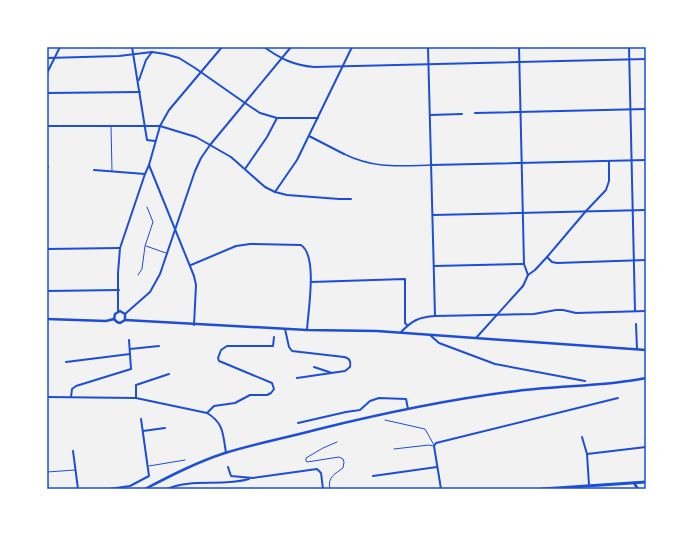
<svg xmlns="http://www.w3.org/2000/svg" width="693" height="536" font-family="'Zilla Slab',serif">
	<style>
		.lines { fill: none; stroke-linecap: round; stroke-linejoin: round }
		.service { stroke: #1d4ed8; stroke-width: 1 }
		.pedestrian { stroke: #1d4ed8; stroke-width: 1.5 }
		.minor { stroke: #1d4ed8; stroke-width: 2 }
		.tertiary { stroke: #1d4ed8; stroke-width: 2.5 }
		.secondary { stroke: #1d4ed8; stroke-width: 3 }
		.neatline { fill: none; stroke: #1d4ed8; stroke-width: 1.5 }
	</style>
	<rect width="100%" height="100%" fill="#f2f2f2"/>
	<g class="lines">
		<g class="service">
			<path d="M 111,126 L 112,171"/>
			<path d="M 146,246 L 166,253"/>
			<path d="M 138,275 L 142,269 L 145,246 L 153,222 L 147,207"/>
			<path d="M 385,420 L 425,429 L 434,445"/>
			<path d="M 394,449 L 429,445 L 433,446"/>
			<path d="M 149,466 L 185,460"/>
			<path d="M 48,489 L 47,472 L 75,470"/>
			<path d="M 330,489 C 327,477 335,474 343,468 L 344,462 L 343,459 L 339,457 L 307,462 L 306,461 L 306,458 L 323,448 L 337,442"/>
		</g>
		<path class="pedestrian" d="M 344,154 C 375,169 398,166 431,165"/>
		<g class="minor">
			<path d="M 132,47 L 147,140 L 155,141"/>
			<path d="M 264,47 C 281,59 293,65 314,67 L 646,59"/>
			<path d="M 428,47 L 435,316"/>
			<path d="M 519,47 L 524,264 L 528,275"/>
			<path d="M 629,47 L 635,311"/>
			<path d="M 47,58 L 119,56 L 152,52 L 165,54 L 179,58 L 195,68 L 245,103 L 260,113 L 277,118 L 318,118"/>
			<path d="M 47,73 L 60,47"/>
			<path d="M 139,80 L 146,60 L 152,52"/>
			<path d="M 47,93 L 140,92"/>
			<path d="M 475,113 L 646,109"/>
			<path d="M 430,115 L 462,114"/>
			<path d="M 47,126 L 160,126 L 196,137 L 231,157 L 265,187 L 275,192 L 287,195 L 339,199 L 351,199"/>
			<path d="M 309,136 L 344,154"/>
			<path d="M 149,165 L 194,276 L 196,285 L 194,325"/>
			<path d="M 431,165 L 646,160"/>
			<path d="M 47,167 L 48,167"/>
			<path d="M 245,169 L 267,137 L 277,118"/>
			<path d="M 94,170 L 145,174"/>
			<path d="M 275,192 L 297,160 L 352,47"/>
			<path d="M 433,215 L 646,210"/>
			<path d="M 47,249 L 120,248"/>
			<path d="M 547,257 L 552,262 L 557,263 L 646,260"/>
			<path d="M 191,265 L 236,246 L 250,244 L 301,245 C 318,256 308,311 307,330"/>
			<path d="M 434,266 L 524,264"/>
			<path d="M 311,282 L 405,279 L 405,323 L 407,325"/>
			<path d="M 47,291 L 119,290"/>
			<path d="M 118,311 L 118,273 L 120,248 L 145,174 L 149,165 L 160,126 L 169,110 L 222,47"/>
			<path d="M 125,314 L 150,292 L 160,274 L 195,171 L 201,158 L 210,145 L 291,47"/>
			<path d="M 636,324 L 637,349"/>
			<path d="M 285,329 L 289,347 L 292,351 L 344,357 C 350,358 351,362 350,367 L 345,371 L 297,378"/>
			<path d="M 401,332 C 412,321 418,317 435,316 L 534,314 L 556,310 L 563,310 L 576,313 L 646,311"/>
			<path d="M 430,335 L 439,343 L 495,364 L 585,381"/>
			<path d="M 476,338 L 523,286 L 528,275 L 535,270 L 547,257 L 586,211 L 606,190 L 609,181 L 609,161"/>
			<path d="M 130,349 L 159,346"/>
			<path d="M 66,362 L 130,354"/>
			<path d="M 314,367 L 332,373"/>
			<path d="M 47,397 L 136,398 L 207,413 C 224,423 223,435 226,453"/>
			<path d="M 71,397 L 72,389 L 76,386 L 131,369 L 129,340"/>
			<path d="M 136,398 L 136,385 L 169,374"/>
			<path d="M 207,413 L 214,406 L 235,403 L 250,395 L 267,395 L 271,393 L 274,389 L 272,383 L 224,363 L 219,361 L 218,358 L 221,350 L 227,346 L 273,346 L 274,337"/>
			<path d="M 298,423 L 346,412 L 360,410 L 370,401 L 379,398 L 406,399 L 408,409"/>
			<path d="M 143,431 L 165,428"/>
			<path d="M 582,437 L 587,454 L 589,485"/>
			<path d="M 73,451 L 78,489"/>
			<path d="M 587,454 L 646,447"/>
			<path d="M 228,467 L 231,476 L 253,478 L 317,469 L 321,473 L 323,489"/>
			<path d="M 373,476 L 437,467"/>
			<path d="M 109,489 L 130,486 L 149,476 L 141,419"/>
			<path d="M 167,489 C 192,478 222,487 249,479"/>
			<path d="M 441,489 L 434,446 L 436,443 L 618,398"/>
		</g>
		<g class="tertiary">
			<path d="M 47,319 L 106,321 L 114,319"/>
			<path d="M 114,319 L 115,314 L 120,311 L 125,314 L 125,320"/>
			<path d="M 114,319 L 117,322 L 120,323 L 125,320"/>
			<path d="M 125,320 L 307,330 L 377,331 L 646,350"/>
			<path d="M 634,483 L 638,489"/>
			<path d="M 145,489 C 170,476 197,462 225,453 C 254,444 285,438 315,430 C 380,414 450,399 517,391 C 560,385 603,387 646,378"/>
		</g>
		<path class="secondary" d="M 542,489 L 646,482"/>
	</g>
	<rect width="693" height="536" fill="none" stroke="#ffffff" stroke-width="96"/>
	<rect x="48" y="48" width="597" height="440" class="neatline"/>
</svg>
